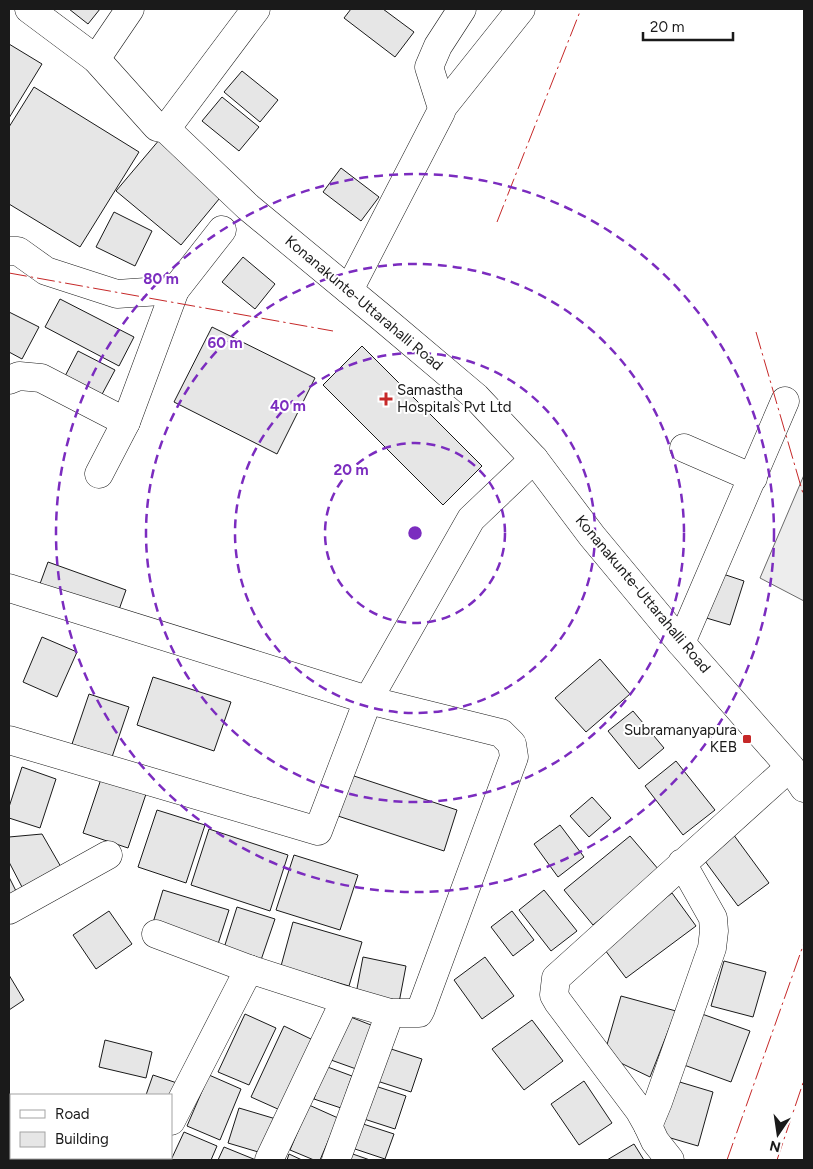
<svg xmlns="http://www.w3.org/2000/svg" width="813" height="1169" font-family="Figtree,sans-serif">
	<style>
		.built { fill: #ededed; stroke: #6a6a6a }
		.building { fill: #e6e6e6; stroke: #1a1a1a }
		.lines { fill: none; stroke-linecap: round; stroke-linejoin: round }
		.minor-casing { stroke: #1a1a1a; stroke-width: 29 }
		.major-casing { stroke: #1a1a1a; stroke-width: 29 }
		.minor { stroke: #fff; stroke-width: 28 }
		.major { stroke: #fff; stroke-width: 28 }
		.power { stroke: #c62828; stroke-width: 1; stroke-dasharray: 18 4 2.5 4; stroke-linecap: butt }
		.ring { fill: none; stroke: #7b2cbf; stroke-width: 2.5; stroke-dasharray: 9 6 }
		.poi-dot { fill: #c62828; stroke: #fff; stroke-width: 2 }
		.labels { text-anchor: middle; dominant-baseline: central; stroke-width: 4; stroke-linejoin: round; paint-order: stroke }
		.street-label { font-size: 15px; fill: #1a1a1a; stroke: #fff }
		.poi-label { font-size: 15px; fill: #1a1a1a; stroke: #fff; text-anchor: start }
		.centre { fill: #7b2cbf; stroke: #fff; stroke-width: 2.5 }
		.ring-label { font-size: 15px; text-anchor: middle; font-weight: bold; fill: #7b2cbf; stroke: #fff; stroke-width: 4; stroke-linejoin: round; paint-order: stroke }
	</style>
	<rect width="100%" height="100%" fill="#fff"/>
	<path class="built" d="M 804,475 L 804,601 L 760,578 Z"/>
	<g class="building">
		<path d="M 69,9 L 100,9 L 88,24 Z"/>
		<path d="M 351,9 L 383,9 L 414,32 L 395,57 L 344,18 Z"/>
		<path d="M 9,44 L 42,64 L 9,118 Z"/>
		<path d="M 242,71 L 278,100 L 260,122 L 224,92 Z"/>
		<path d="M 34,87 L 139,152 L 80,247 L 9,204 L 9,127 Z"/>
		<path d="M 222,97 L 259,127 L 239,151 L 202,121 Z"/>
		<path d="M 160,139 L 224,193 L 181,245 L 116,191 Z"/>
		<path d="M 341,168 L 379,197 L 361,221 L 323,192 Z"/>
		<path d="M 114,212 L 152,231 L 135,266 L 96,247 Z"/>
		<path d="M 243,257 L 275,284 L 255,309 L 222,282 Z"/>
		<path d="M 60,299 L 134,337 L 119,366 L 45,327 Z"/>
		<path d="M 9,312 L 39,327 L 22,359 L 9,352 Z"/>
		<path d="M 212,327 L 315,378 L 277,454 L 174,402 Z"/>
		<path d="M 362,346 L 482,466 L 443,505 L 323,385 Z"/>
		<path d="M 78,351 L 115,370 L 99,400 L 62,382 Z"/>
		<path d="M 48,562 L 126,590 L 115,621 L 37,592 Z"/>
		<path d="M 717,572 L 744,581 L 730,625 L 703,617 Z"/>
		<path d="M 42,637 L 77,652 L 57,697 L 23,682 Z"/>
		<path d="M 600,659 L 630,694 L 586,732 L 555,698 Z"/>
		<path d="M 153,677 L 231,702 L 214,751 L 137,725 Z"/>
		<path d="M 89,694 L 129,707 L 112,757 L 72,744 Z"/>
		<path d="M 633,711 L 664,748 L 639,769 L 608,731 Z"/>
		<path d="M 676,761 L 715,810 L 683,835 L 645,786 Z"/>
		<path d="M 22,767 L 56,779 L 40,828 L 9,818 L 9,807 Z"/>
		<path d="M 351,775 L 457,810 L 444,851 L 338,816 Z"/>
		<path d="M 101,779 L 146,794 L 128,848 L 83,833 Z"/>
		<path d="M 592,797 L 611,818 L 589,837 L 570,816 Z"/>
		<path d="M 157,810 L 205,825 L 186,883 L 138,867 Z"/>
		<path d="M 560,825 L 584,857 L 558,877 L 534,844 Z"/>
		<path d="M 209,829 L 288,855 L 270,911 L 191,885 Z"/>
		<path d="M 42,834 L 61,867 L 22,887 L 9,862 L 9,837 Z"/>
		<path d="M 733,834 L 769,883 L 738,906 L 702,857 Z"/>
		<path d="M 630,836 L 659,870 L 593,925 L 564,890 Z"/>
		<path d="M 294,855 L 358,875 L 340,930 L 276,910 Z"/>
		<path d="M 9,877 L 16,891 L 9,895 Z"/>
		<path d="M 163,890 L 229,910 L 217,947 L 152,926 Z"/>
		<path d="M 544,890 L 577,931 L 551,951 L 519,910 Z"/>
		<path d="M 672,893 L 696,926 L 626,978 L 602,946 Z"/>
		<path d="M 237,907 L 275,919 L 261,960 L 224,948 Z"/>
		<path d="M 109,911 L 132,944 L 96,969 L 73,935 Z"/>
		<path d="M 512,911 L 534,940 L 513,956 L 491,927 Z"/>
		<path d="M 293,922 L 362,942 L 349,986 L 281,966 Z"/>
		<path d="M 363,957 L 406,966 L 398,1008 L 355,999 Z"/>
		<path d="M 485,957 L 514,996 L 482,1019 L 454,980 Z"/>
		<path d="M 724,961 L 766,972 L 753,1017 L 711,1006 Z"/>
		<path d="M 9,975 L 24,1000 L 9,1010 Z"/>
		<path d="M 621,996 L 676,1011 L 650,1077 L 604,1055 Z"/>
		<path d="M 245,1014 L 276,1028 L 249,1085 L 218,1072 Z"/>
		<path d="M 702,1014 L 750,1031 L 731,1082 L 684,1065 Z"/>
		<path d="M 348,1016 L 376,1027 L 359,1070 L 331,1060 Z"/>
		<path d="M 532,1020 L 563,1061 L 524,1090 L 492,1049 Z"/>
		<path d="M 284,1026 L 313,1040 L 280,1110 L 251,1097 Z"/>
		<path d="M 105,1040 L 152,1052 L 146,1078 L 99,1067 Z"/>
		<path d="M 385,1047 L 422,1059 L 411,1092 L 374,1080 Z"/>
		<path d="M 325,1066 L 352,1076 L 341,1108 L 314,1099 Z"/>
		<path d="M 153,1075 L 183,1085 L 171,1095 L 146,1095 Z"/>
		<path d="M 209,1075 L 241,1089 L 220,1140 L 187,1126 Z"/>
		<path d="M 673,1080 L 713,1092 L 698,1146 L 657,1134 Z"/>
		<path d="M 584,1081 L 612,1123 L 579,1145 L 551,1104 Z"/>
		<path d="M 372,1085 L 406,1096 L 395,1129 L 361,1118 Z"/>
		<path d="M 309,1105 L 338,1118 L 320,1160 L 314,1160 L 290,1150 Z"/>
		<path d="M 239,1108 L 276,1119 L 265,1154 L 228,1143 Z"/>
		<path d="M 357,1122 L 394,1134 L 385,1159 L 349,1147 Z"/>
		<path d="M 184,1132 L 217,1146 L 211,1160 L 171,1160 Z"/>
		<path d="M 634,1144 L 644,1160 L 607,1160 Z"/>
		<path d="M 224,1147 L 256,1160 L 218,1160 Z"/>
		<path d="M 347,1152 L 370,1160 L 344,1160 Z"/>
		<path d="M 289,1154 L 302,1160 L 287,1160 Z"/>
		<path d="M 65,1158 L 134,1158 L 133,1160 L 64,1160 Z"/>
	</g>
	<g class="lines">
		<g class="minor-casing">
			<g id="minor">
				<path d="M 96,59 L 130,9"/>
				<path d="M 442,108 L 521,9"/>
				<path d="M 166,129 L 256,9"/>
				<path d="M 9,251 L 18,251 L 46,271 L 117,294 L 175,290 L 222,230"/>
				<path d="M 349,290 L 441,112 L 442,108 L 429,67 L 438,46 L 462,9"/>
				<path d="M 9,380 L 19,376 L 41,378 L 126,422"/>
				<path d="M 684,448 L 753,478"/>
				<path d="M 99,474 L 126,422 L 175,290"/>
				<path d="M 9,588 L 368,700 L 501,733 L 512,744 L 514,757 L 421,1009 L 419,1013 L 390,1013 L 345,1000"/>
				<path d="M 681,643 L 785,401"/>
				<path d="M 9,740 L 318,831 L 368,700 L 471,519 L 534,459"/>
				<path d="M 682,863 L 713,918 L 714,931 L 712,948 L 658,1102 L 648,1126 L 639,1110 L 558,1002 L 554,995 L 556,978 L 790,767"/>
				<path d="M 9,910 L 108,855"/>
				<path d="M 156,934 L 249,969 L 345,1000 L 269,1160"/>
				<path d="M 171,1121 L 249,969"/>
				<path d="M 648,1126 L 655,1141 L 670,1160"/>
				<path d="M 151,1160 L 152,1158"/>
				<path d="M 336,1160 L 390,1013"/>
			</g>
		</g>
		<g class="major-casing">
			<path id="major" d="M 29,9 L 96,59 L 157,127 L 166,129 L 248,207 L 380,316 L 476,397 L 534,459 L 592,536 L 681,643 L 790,767 L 804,788"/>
		</g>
		<use href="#minor" class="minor"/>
		<use href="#major" class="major"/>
		<g class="power">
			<path d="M 497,222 L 581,9"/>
			<path d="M 9,273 L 333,331"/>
			<path d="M 756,332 L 804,497"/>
			<path d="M 727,1160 L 804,943"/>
			<path d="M 777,1160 L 804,1080"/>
		</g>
	</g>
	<g class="ring">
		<circle cx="415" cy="533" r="90"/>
		<circle cx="415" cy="533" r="180"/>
		<circle cx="415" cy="533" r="269"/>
		<circle cx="415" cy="533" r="359"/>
	</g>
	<g class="poi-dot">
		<path d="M383.5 391.5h5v5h5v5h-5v5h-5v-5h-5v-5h5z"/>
		<rect x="742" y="734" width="10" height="10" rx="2.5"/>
	</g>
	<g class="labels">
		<g class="street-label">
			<text transform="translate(364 303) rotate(40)">Konanakunte-Uttarahalli Road</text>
			<text transform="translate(643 594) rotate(50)">Konanakunte-Uttarahalli Road</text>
		</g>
		<g class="poi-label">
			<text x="397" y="390">Samastha<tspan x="397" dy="17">Hospitals Pvt Ltd</tspan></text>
			<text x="737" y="730" text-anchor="end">Subramanyapura<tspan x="737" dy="17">KEB</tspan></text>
		</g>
	</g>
	<circle cx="415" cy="533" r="8" class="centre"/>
	<g class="ring-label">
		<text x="161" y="284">80 m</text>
		<text x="225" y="348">60 m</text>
		<text x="288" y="411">40 m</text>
		<text x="351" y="475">20 m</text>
	</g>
	<rect width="813" height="1169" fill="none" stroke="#1a1a1a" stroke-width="20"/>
	<rect x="10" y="1094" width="162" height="65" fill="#ffffff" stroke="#a3a3a3"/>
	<rect x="20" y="1110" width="25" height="8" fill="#ffffff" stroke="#a3a3a3"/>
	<text x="55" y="1119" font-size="15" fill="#1a1a1a">Road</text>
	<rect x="20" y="1132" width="25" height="15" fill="#e6e6e6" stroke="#a3a3a3"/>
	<text x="55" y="1144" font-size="15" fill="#1a1a1a">Building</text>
	<g transform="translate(778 1134) rotate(193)" stroke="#ffffff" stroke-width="4" paint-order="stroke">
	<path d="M0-4L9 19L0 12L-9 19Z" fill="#1a1a1a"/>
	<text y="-8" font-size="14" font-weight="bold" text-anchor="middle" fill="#1a1a1a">N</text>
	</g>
	<path d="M643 32v8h90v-8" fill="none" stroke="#1a1a1a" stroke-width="2.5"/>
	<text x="650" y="32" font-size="15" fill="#1a1a1a" stroke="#ffffff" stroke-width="4" paint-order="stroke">20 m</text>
</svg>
